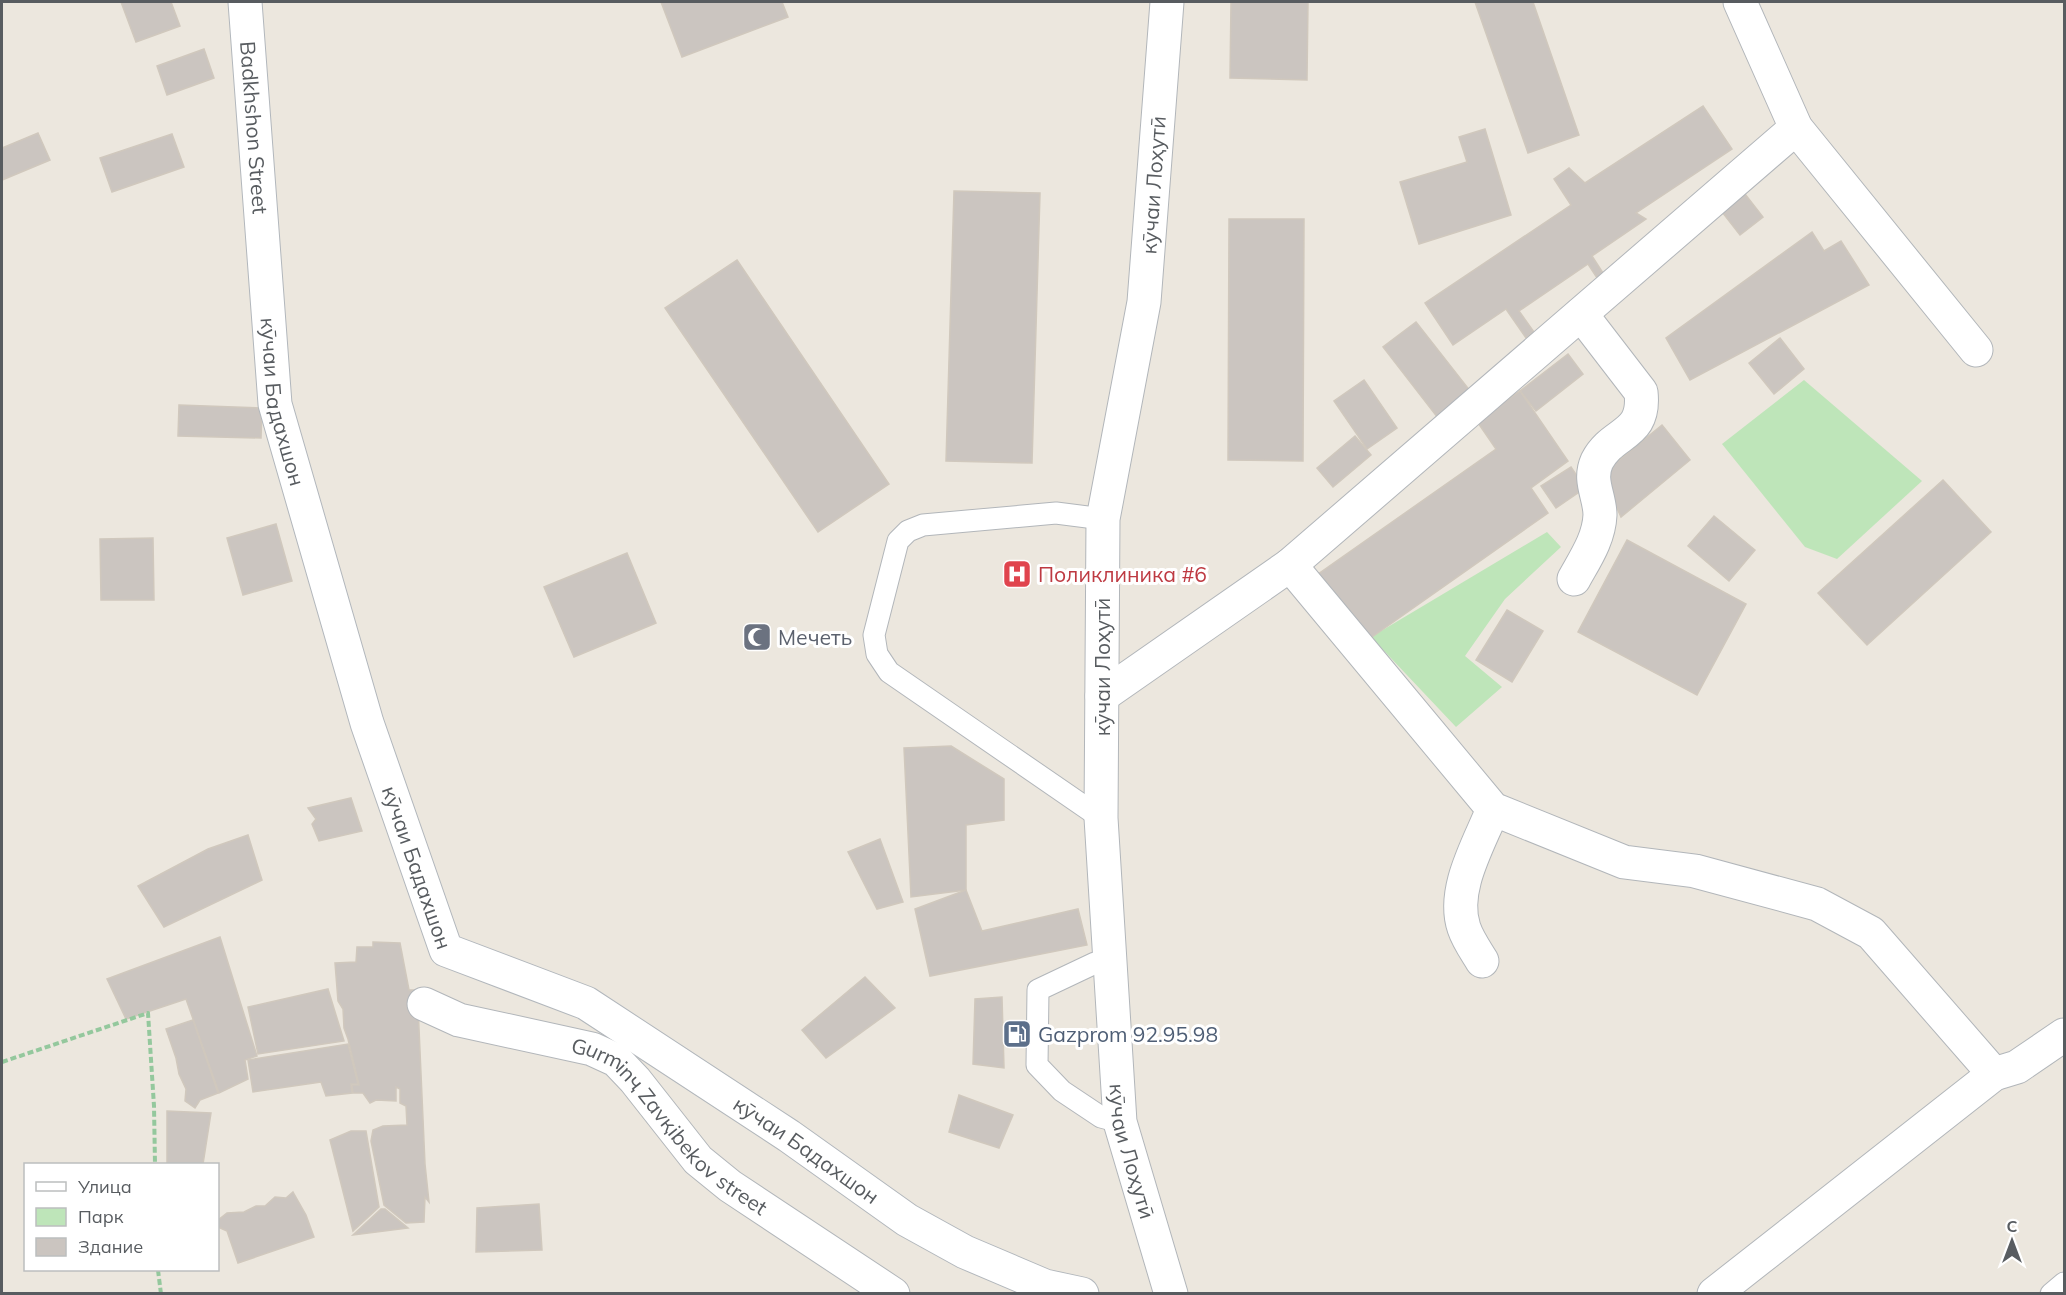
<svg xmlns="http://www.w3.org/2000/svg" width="2066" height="1295" font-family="Mulish,sans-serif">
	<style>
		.green { fill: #bee5b9 }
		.building { fill: #cbc5c0; stroke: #d0c8bd; stroke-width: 1.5 }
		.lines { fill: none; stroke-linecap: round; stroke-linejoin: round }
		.service-casing { stroke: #b2b6ba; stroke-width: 23 }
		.minor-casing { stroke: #b2b6ba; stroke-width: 35 }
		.tertiary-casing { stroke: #b2b6ba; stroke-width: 35 }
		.secondary-casing { stroke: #b2b7bc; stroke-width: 35 }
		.path { stroke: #94c89d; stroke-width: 4; stroke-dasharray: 6 3; stroke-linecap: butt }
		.service { stroke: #fff; stroke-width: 21 }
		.minor { stroke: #fff; stroke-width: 33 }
		.tertiary { stroke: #fff; stroke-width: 33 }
		.secondary { stroke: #fff; stroke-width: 33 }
		.labels { text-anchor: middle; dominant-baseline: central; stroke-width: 6; stroke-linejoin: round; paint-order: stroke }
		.street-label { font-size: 21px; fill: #585c60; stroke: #fff }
		.health-label { font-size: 21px; fill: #be3a42; stroke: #fff; text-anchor: start }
		.worship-label { font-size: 21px; fill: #5b616d; stroke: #fff; text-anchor: start }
		.service-label { font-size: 21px; fill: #4e5e75; stroke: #fff; text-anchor: start }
	</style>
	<rect width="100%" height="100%" fill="#ece7de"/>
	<g class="green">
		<path d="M 1804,380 L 1922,481 L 1837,559 L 1805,547 L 1722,444 Z"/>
		<path d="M 1547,532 L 1561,547 L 1505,599 L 1465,656 L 1502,687 L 1456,727 L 1371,637 Z"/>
	</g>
	<g class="building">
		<path d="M 121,2 L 171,2 L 180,26 L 136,42 Z"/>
		<path d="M 661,2 L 782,2 L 788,17 L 682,57 Z"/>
		<path d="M 1231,2 L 1308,2 L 1307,80 L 1230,78 Z"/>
		<path d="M 1475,2 L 1533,2 L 1579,135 L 1528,153 Z"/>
		<path d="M 204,49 L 214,78 L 167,95 L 157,66 Z"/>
		<path d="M 1703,106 L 1732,149 L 1636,213 L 1646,219 L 1592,256 L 1605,276 L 1599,281 L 1588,264 L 1519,311 L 1534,332 L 1526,338 L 1506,309 L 1453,345 L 1425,303 L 1571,205 L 1554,179 L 1569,168 L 1585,183 Z"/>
		<path d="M 1485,129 L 1511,215 L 1419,244 L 1400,182 L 1467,162 L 1459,137 Z"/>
		<path d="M 38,133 L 50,160 L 2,180 L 2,148 Z"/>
		<path d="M 172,134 L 184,167 L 112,192 L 100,158 Z"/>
		<path d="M 1738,185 L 1763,217 L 1740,235 L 1715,203 Z"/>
		<path d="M 954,191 L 1040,193 L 1032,463 L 946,461 Z"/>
		<path d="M 1229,219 L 1304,219 L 1303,461 L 1228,460 Z"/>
		<path d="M 1812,232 L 1824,251 L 1841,241 L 1869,285 L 1690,380 L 1666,338 Z"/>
		<path d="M 737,260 L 889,484 L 818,532 L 665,308 Z"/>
		<path d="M 1416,322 L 1471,392 L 1438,418 L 1383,347 Z"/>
		<path d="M 1780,338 L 1804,369 L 1774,394 L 1749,363 Z"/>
		<path d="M 1568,354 L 1583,374 L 1536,411 L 1520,391 Z"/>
		<path d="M 1364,380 L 1397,428 L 1367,449 L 1334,401 Z"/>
		<path d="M 1520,391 L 1568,461 L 1531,488 L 1548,513 L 1362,644 L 1314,577 L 1496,449 L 1476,420 Z"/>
		<path d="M 179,405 L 262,408 L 261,438 L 178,436 Z"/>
		<path d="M 1662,425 L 1690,460 L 1621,517 L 1602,474 Z"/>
		<path d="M 1355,436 L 1371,455 L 1333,487 L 1317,468 Z"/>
		<path d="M 1571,467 L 1585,488 L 1556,508 L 1541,486 Z"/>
		<path d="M 1943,480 L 1991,532 L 1867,645 L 1818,593 Z"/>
		<path d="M 1714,516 L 1755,550 L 1729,581 L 1688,546 Z"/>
		<path d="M 276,524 L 292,581 L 243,595 L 227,538 Z"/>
		<path d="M 153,538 L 154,600 L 101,600 L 100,539 Z"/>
		<path d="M 1627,540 L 1746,604 L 1697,695 L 1578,632 Z"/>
		<path d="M 627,553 L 656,623 L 574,657 L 544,587 Z"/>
		<path d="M 1507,610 L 1543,631 L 1512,682 L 1476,660 Z"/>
		<path d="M 951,746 L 1004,779 L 1004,820 L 966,825 L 966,890 L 911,897 L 904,748 Z"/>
		<path d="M 351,798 L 362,831 L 319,841 L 312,824 L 316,819 L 308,808 Z"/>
		<path d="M 248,835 L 262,880 L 164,927 L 138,886 L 208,849 Z"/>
		<path d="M 880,839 L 903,902 L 877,909 L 848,852 Z"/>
		<path d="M 966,890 L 982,931 L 1078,909 L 1087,945 L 930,976 L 915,909 Z"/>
		<path d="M 220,937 L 257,1056 L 245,1060 L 248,1079 L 219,1093 L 186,999 L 126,1019 L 107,979 Z"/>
		<path d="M 373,942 L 400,943 L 409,990 L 415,990 L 418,1006 L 425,1164 L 429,1202 L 425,1197 L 424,1222 L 406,1223 L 384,1205 L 371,1141 L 373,1130 L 383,1126 L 407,1125 L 406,1106 L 400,1103 L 400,1089 L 396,1087 L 396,1101 L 376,1100 L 370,1103 L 363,1093 L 353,1093 L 352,1085 L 359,1085 L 348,1039 L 344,1028 L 343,1009 L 338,1001 L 335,963 L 356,962 L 357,947 L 373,947 Z"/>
		<path d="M 865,977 L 895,1008 L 826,1058 L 802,1030 Z"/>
		<path d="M 328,989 L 344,1041 L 258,1054 L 248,1007 Z"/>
		<path d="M 1002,997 L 1004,1068 L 973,1064 L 975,999 Z"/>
		<path d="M 193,1020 L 218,1093 L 200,1100 L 195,1108 L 185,1101 L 186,1089 L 179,1074 L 176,1058 L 166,1029 Z"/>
		<path d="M 348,1044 L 358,1084 L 351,1084 L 352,1093 L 326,1096 L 321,1082 L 253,1092 L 248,1060 Z"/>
		<path d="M 959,1095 L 1013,1115 L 999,1148 L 949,1132 Z"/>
		<path d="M 167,1111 L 211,1113 L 203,1164 L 167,1164 Z"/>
		<path d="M 351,1131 L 366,1131 L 379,1207 L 353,1231 L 330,1140 Z"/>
		<path d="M 293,1192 L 306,1215 L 314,1237 L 238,1263 L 227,1231 L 218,1227 L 218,1220 L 227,1213 L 244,1212 L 256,1206 L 265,1206 L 275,1197 L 286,1198 Z"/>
		<path d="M 539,1204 L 542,1250 L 476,1252 L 477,1208 Z"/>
		<path d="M 381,1209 L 385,1209 L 408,1228 L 353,1235 Z"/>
	</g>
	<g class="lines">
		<g class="service-casing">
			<g id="service">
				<path d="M 1101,818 L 889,672 L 877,654 L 874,635 L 898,541 L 908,531 L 923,525 L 1056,513 L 1103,519"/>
				<path d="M 1109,959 L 1095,963 L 1038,990 L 1037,1065 L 1062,1091 L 1101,1117 L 1120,1122"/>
				<path d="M 2051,1294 L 2064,1283"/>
			</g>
		</g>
		<g class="minor-casing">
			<g id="minor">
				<path id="s1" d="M 1167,2 L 1144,302 L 1103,519 L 1101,818 L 1120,1122 L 1171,1294"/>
				<path d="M 1740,2 L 1796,128 L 1976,350"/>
				<path d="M 1290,565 L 1493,809 L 1624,862 L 1695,871 L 1817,904 L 1871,933 L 1994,1074"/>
				<path d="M 1574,579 C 1585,559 1599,539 1600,515 C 1600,496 1588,481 1597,461 C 1613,430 1646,437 1641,392 L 1581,314"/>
				<path d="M 1102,696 L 1290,565 L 1796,128"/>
				<path d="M 1482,961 C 1476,951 1468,940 1464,928 C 1451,890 1479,844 1493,809"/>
				<path id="s2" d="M 424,1004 L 459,1020 L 592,1049 L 616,1060 L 635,1080 L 698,1160 L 730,1186 L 893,1294"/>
			</g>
		</g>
		<g class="tertiary-casing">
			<path id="tertiary" d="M 1714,1294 L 1994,1074 L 2017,1067 L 2064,1035"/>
		</g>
		<g class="secondary-casing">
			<g id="secondary">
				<path id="s3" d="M 245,2 L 275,404 L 367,723 L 446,950 L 586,1003 L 789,1136 L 907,1220 L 965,1252 L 1045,1286 L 1082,1294"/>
			</g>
		</g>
		<g class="path">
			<path d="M 2,1062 L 148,1013 L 154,1106 L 155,1164"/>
			<path d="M 158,1270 L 161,1294"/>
		</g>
		<use href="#service" class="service"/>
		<use href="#minor" class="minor"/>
		<use href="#tertiary" class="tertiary"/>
		<use href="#secondary" class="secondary"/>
	</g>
	<defs>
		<g id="hospital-square" transform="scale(1.5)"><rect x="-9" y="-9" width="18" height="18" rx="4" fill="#e0444e" stroke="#fff"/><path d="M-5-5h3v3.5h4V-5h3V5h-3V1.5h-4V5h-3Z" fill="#fff"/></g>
		<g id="mosque-square" transform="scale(1.5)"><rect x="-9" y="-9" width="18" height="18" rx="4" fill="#6b7280" stroke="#fff"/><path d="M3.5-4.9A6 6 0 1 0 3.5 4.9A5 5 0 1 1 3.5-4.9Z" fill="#fff"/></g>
		<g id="fuel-square" transform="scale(1.5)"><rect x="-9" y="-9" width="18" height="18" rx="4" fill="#5c6f8a" stroke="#fff"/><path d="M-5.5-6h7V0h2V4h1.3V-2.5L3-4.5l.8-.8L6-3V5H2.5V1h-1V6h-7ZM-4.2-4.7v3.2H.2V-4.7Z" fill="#fff"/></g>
	</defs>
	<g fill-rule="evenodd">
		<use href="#hospital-square" x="1017" y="574"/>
		<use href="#mosque-square" x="757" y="637"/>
		<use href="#fuel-square" x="1017" y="1034"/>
	</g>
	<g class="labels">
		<g class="street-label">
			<text stroke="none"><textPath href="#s3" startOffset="126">Badkhshon Street</textPath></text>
			<text transform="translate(1153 185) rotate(-86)">кӯчаи Лоҳутӣ</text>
			<text stroke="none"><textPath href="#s3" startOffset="402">кӯчаи Бадахшон</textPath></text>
			<text transform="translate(1102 667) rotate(-90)">кӯчаи Лоҳутӣ</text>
			<text stroke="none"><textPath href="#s3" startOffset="888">кӯчаи Бадахшон</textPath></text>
			<text stroke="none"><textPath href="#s2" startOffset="284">Gurminҷ Zavқibekov street</textPath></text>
			<text stroke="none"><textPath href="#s1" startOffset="1156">кӯчаи Лоҳутӣ</textPath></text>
			<text stroke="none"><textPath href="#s3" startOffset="1390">кӯчаи Бадахшон</textPath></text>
		</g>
		<g class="health-label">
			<text x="1038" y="574">Поликлиника #6</text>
		</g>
		<g class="worship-label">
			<text x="778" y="637">Мечеть</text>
		</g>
		<g class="service-label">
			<text x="1038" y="1034">Gazprom 92.95.98</text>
		</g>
	</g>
	<rect width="2066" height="1295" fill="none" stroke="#585c60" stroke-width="6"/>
	<rect x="24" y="1163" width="195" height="108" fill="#ffffff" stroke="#bcbebf" stroke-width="1.5"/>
	<rect x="36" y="1182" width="30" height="9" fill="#ffffff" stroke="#bcbebf" stroke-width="1.5"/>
	<text x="78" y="1193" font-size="18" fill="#585c60">Улица</text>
	<rect x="36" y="1208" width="30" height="18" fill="#bee5b9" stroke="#bcbebf" stroke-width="1.5"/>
	<text x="78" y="1223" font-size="18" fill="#585c60">Парк</text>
	<rect x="36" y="1238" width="30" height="18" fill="#cbc5c0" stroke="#bcbebf" stroke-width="1.5"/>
	<text x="78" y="1253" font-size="18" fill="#585c60">Здание</text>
	<g transform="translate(2012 1241)" stroke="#ffffff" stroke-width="4.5" paint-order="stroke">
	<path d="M0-4.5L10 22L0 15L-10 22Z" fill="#585c60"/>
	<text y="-9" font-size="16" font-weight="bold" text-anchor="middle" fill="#585c60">С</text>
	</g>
</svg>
